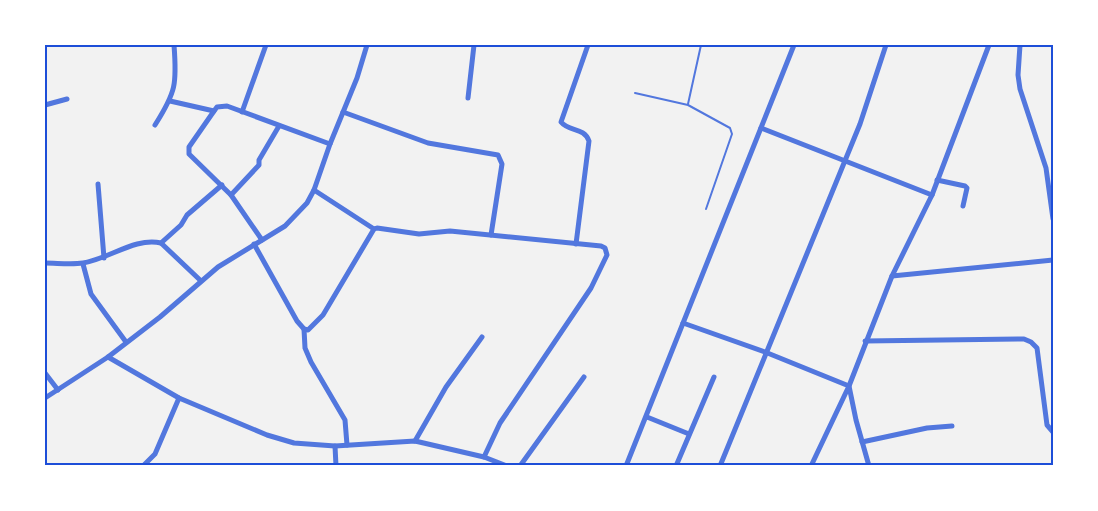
<svg xmlns="http://www.w3.org/2000/svg" width="1098" height="511" font-family="Manrope,sans-serif">
	<style>
		.lines { fill: none; stroke-linecap: round; stroke-linejoin: round }
		.service { stroke: #5277de; stroke-width: 2 }
		.minor { stroke: #5277de; stroke-width: 5 }
		.neatline { fill: none; stroke: #1d4ed8; stroke-width: 2 }
	</style>
	<rect width="100%" height="100%" fill="#f2f2f2"/>
	<g class="lines">
		<g class="service">
			<path d="M 635,93 L 688,105 L 730,128 L 732,134 L 706,209"/>
			<path d="M 688,104 L 701,45"/>
		</g>
		<g class="minor">
			<path d="M 1020,45 L 1018,75 L 1020,89 L 1046,168 L 1053,219"/>
			<path d="M 468,98 L 474,45"/>
			<path d="M 170,101 L 214,111"/>
			<path d="M 45,105 L 67,99"/>
			<path d="M 242,112 L 266,45"/>
			<path d="M 343,112 L 428,143 L 498,155 L 502,164 L 491,235"/>
			<path d="M 155,125 C 176,92 177,84 174,45"/>
			<path d="M 761,128 L 932,195"/>
			<path d="M 937,180 L 965,186 L 967,188 L 963,206"/>
			<path d="M 98,184 L 104,258"/>
			<path d="M 314,190 L 374,229 L 377,228 L 419,234 L 450,231 L 601,246 L 605,248 L 607,255 L 591,288 L 500,423 L 484,457"/>
			<path d="M 231,195 L 259,165 L 259,160 L 279,126"/>
			<path d="M 262,240 L 231,195 L 189,154 L 189,147 L 214,111 L 217,107 L 227,106 L 330,144"/>
			<path d="M 161,243 L 181,225 L 187,215 L 222,185"/>
			<path d="M 254,244 L 297,321 L 304,329 L 308,330 L 323,315 L 374,229"/>
			<path d="M 576,244 L 589,141 C 584,127 569,132 561,122 L 588,45"/>
			<path d="M 45,263 C 57,263 71,265 83,263 C 109,259 135,237 161,243 L 200,280"/>
			<path d="M 83,264 L 91,294 L 126,342"/>
			<path d="M 892,276 L 1053,260"/>
			<path d="M 683,323 L 765,352 L 849,386 L 811,466"/>
			<path d="M 304,329 L 305,348 L 311,362 L 345,420 L 347,445"/>
			<path d="M 865,341 L 1024,339 L 1031,342 L 1037,348 L 1047,425 L 1053,432"/>
			<path d="M 108,357 L 179,398 L 267,435 L 294,443 L 335,446 L 415,441 L 484,457 L 507,466"/>
			<path d="M 45,373 L 58,390"/>
			<path d="M 45,398 L 108,357 L 160,317 L 218,267 L 285,226 L 307,203 L 314,190 L 330,144 L 357,78 L 367,45"/>
			<path d="M 647,417 L 689,434"/>
			<path d="M 415,441 L 446,387 L 482,337"/>
			<path d="M 862,442 L 927,428 L 952,426"/>
			<path d="M 335,446 L 336,466"/>
			<path d="M 143,466 L 155,454 L 179,398"/>
			<path d="M 520,466 L 584,377"/>
			<path d="M 626,466 L 794,45"/>
			<path d="M 676,466 L 714,377"/>
			<path d="M 720,466 L 860,124 L 886,45"/>
			<path d="M 869,466 L 856,420 L 849,386 L 892,276 L 932,195 L 989,45"/>
		</g>
	</g>
	<rect width="1098" height="511" fill="none" stroke="#ffffff" stroke-width="93"/>
	<rect x="46" y="46" width="1006" height="418" class="neatline"/>
</svg>
